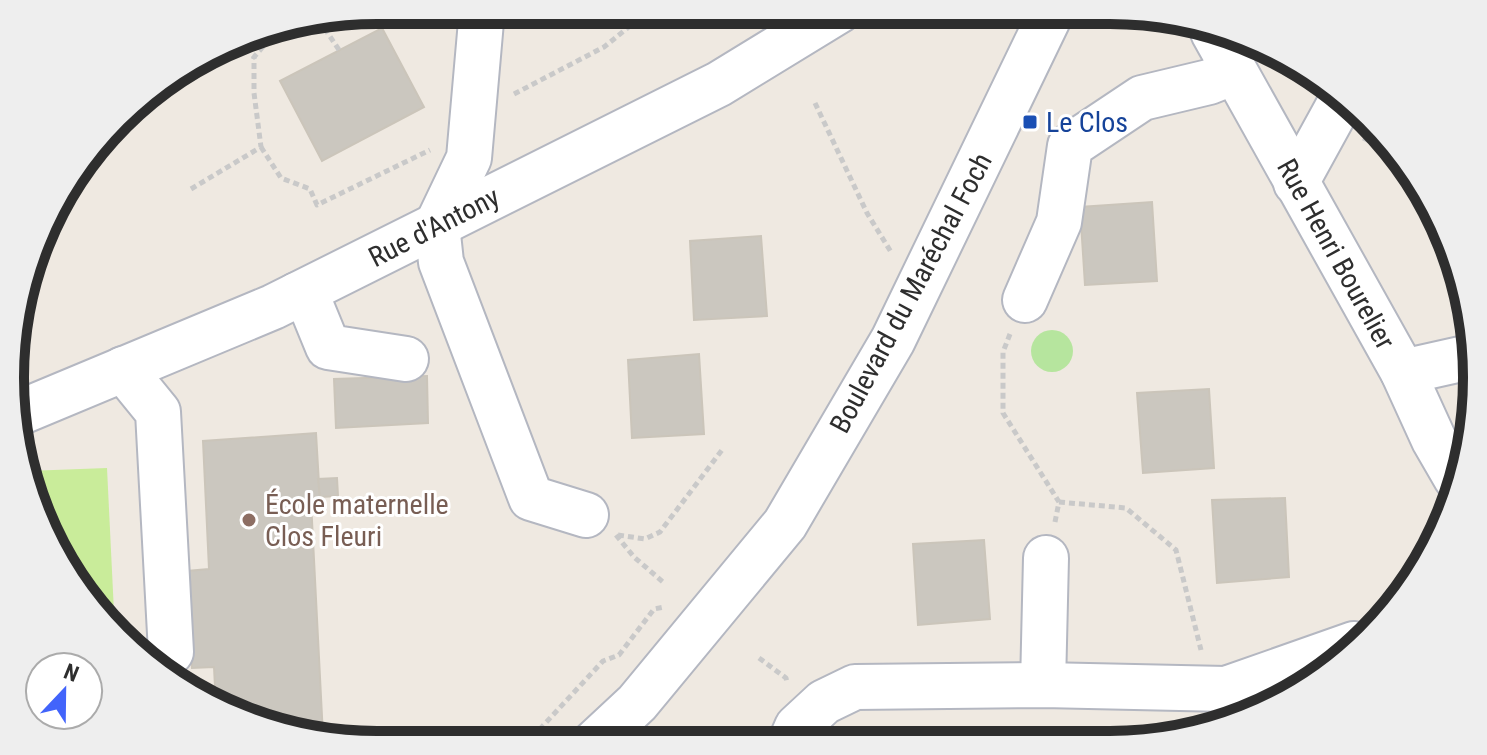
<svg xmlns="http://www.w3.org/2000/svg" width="1487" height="755" font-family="'Roboto Condensed',sans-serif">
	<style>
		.green { fill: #b6e59e }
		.pitch { fill: #c9ec9a }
		.building { fill: #cbc7bf; stroke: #cbc5ba; stroke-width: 2 }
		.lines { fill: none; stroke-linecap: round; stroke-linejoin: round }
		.minor-casing { stroke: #b4b7c1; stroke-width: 48 }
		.path { stroke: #c9c9c9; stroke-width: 5; stroke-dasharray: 6 4; stroke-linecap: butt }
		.minor { stroke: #fff; stroke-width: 44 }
		.transit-dot { fill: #1a4fb4; stroke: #fff; stroke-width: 3 }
		.education-dot { fill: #8d6e63; stroke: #fff; stroke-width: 3 }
		.labels { text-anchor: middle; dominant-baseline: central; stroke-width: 6; stroke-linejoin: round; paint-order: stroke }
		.transit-label { font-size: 28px; fill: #164399; stroke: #fff; text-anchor: start }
		.street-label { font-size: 28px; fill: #2e2e2e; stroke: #fff }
		.education-label { font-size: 28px; fill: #785e54; stroke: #fff; text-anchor: start }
		.rim { fill: none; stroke: #2e2e2e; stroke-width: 10 }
	</style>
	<rect width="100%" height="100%" fill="#efe9e1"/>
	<circle class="green" cx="1052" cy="351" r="21"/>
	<path class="pitch" d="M 107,468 L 115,633 L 38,519 L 27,471 Z"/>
	<g class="building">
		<path d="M 417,10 L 382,28 L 373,11 L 378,10 Z"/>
		<path d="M 382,28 L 424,107 L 322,161 L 280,81 Z"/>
		<path d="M 1152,202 L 1157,281 L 1085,285 L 1080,207 Z"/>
		<path d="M 761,236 L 767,316 L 694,320 L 690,241 Z"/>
		<path d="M 699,354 L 704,434 L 632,438 L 628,360 Z"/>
		<path d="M 427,376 L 428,423 L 336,428 L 334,379 Z"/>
		<path d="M 1209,389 L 1214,468 L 1143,473 L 1137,393 Z"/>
		<path d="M 316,433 L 320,501 L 311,501 L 323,736 L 216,707 L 214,667 L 192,668 L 187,571 L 209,569 L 203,441 Z"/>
		<path d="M 337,478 L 338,496 L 320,497 L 318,479 Z"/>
		<path d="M 1285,498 L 1289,577 L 1217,583 L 1212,500 Z"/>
		<path d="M 984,540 L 990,619 L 918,625 L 913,544 Z"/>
	</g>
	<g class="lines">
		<g class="minor-casing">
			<g id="minor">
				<path d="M 482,10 L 469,158 L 437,225 L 441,262 L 531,498 L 586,515"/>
				<path d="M 1213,32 L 1403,372 L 1434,440 L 1456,478"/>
				<path d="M 1296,183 L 1341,101"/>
				<path d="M 297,295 L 312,308 L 328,347 L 406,359"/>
				<path d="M 1025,300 L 1059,222 L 1070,146 L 1142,98 L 1209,82 L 1234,72"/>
				<path d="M 123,369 L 158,412 L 171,652"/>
				<path d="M 1403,372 L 1470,357"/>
				<path d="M 14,415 L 273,307 L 719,84 L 840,10"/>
				<path d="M 1043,685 L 1046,558"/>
				<path d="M 790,743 L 797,727 L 824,702 L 855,687 L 1043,685 L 1226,689 L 1354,644"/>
				<path d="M 593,744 L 637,703 L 785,524 L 893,340 L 1052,11"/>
			</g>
		</g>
		<g class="path">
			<path d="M 319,20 L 339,50"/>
			<path d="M 240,40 L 254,57 L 281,26"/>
			<path d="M 514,94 L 604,47 L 650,10"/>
			<path d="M 815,103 L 867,213 L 891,252"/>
			<path d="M 1363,138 L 1396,152"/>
			<path d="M 261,147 L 281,178 L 310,189 L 317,205 L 430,150"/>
			<path d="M 191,189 L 261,147 L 254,93 L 254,57"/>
			<path d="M 1010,334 L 1003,352 L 1003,413 L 1059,502 L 1055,522"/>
			<path d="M 1059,502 L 1126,508 L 1176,550 L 1201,650"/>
			<path d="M 616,535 L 634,557 L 663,582"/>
			<path d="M 618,535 L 645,539 L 660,532 L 722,450"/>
			<path d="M 759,658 L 786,678 L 787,683"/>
			<path d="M 526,744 L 603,661 L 619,655 L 654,609 L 664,607"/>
		</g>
		<use href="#minor" class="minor"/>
	</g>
	<rect class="transit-dot" x="1022" y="114" width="16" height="16" rx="4"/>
	<circle class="education-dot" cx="249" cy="520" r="8"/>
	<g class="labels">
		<g class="transit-label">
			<text x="1046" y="122">Le Clos</text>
		</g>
		<g class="street-label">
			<text transform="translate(434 227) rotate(-27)">Rue d'Antony</text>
			<text transform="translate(1336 254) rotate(61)">Rue Henri Bourelier</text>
			<text transform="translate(911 293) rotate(-62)">Boulevard du Maréchal Foch</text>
		</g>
		<g class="education-label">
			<text x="265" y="504">École maternelle<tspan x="265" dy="32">Clos Fleuri</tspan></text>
		</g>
	</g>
	<path d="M0 0H1487V755H0ZM377 24H1110A353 353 0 0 1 1463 377V378A353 353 0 0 1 1110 731H377A353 353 0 0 1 24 378V377A353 353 0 0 1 377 24Z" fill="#eee" fill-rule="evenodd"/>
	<path class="rim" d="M377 24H1110A353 353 0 0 1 1463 377V378A353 353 0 0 1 1110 731H377A353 353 0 0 1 24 378V377A353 353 0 0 1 377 24Z"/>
	<g transform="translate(64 691) rotate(22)"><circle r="38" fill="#ffffff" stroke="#ababab" stroke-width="2"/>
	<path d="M0-6L14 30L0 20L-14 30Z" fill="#4264fb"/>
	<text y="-12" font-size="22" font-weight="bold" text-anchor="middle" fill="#2e2e2e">N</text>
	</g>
</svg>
